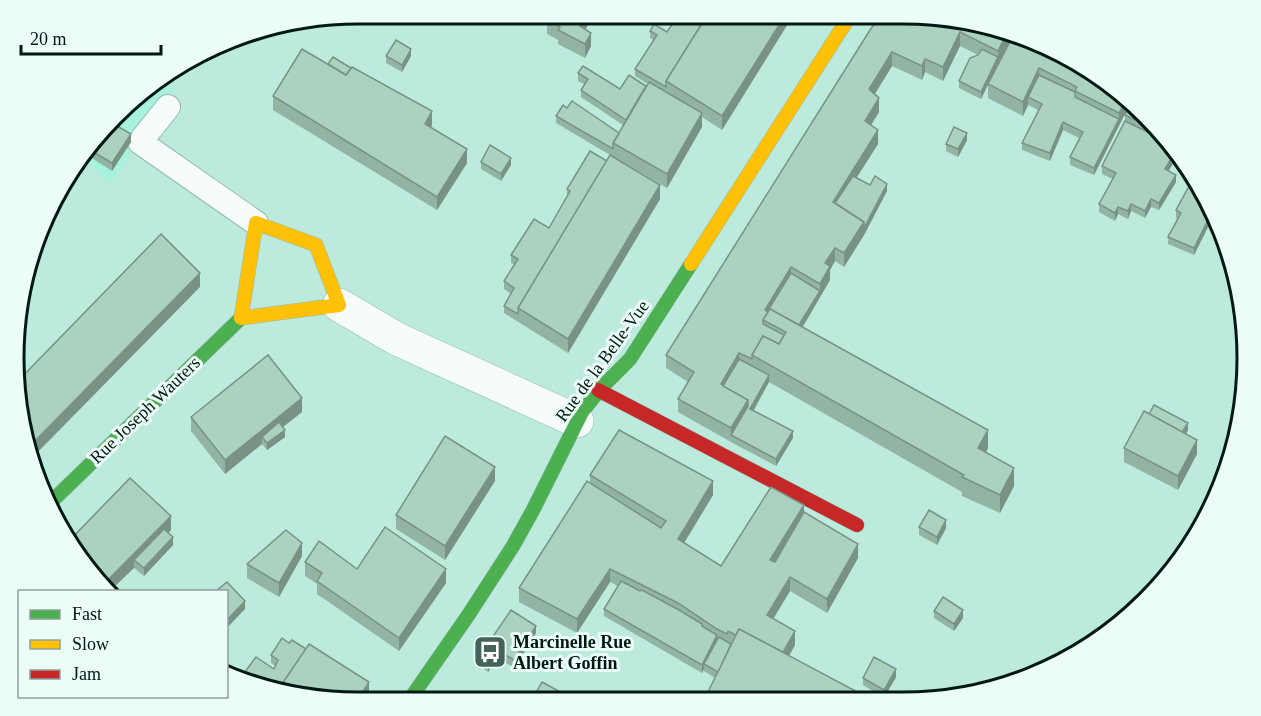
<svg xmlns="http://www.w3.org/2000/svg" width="1261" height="716" font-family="'Times New Roman',serif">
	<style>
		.built { fill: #a7f2dd }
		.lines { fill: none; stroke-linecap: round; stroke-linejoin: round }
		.lane-casing { stroke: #94bab0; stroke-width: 26 }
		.street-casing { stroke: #94bab0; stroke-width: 34 }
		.fast-casing { stroke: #94bab0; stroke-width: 15 }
		.slow-casing { stroke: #94bab0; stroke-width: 15 }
		.jam-casing { stroke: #94bab0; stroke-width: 15 }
		.lane { stroke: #f5fcfa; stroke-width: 24 }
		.street { stroke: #f5fcfa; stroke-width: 33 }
		.fast { stroke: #4caf50; stroke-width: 14 }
		.slow { stroke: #ffc107; stroke-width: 14 }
		.jam { stroke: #c62828; stroke-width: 14 }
		.wall { fill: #93b4a5 }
		.shaded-wall { fill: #789286 }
		.building { fill: #abd1c0; stroke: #789286; stroke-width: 1.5 }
		.labels { text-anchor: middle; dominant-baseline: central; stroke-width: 6; stroke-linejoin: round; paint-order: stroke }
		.street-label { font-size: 18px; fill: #001913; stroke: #ecfcf7 }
		.poi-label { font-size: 18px; font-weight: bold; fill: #001913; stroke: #ecfcf7; text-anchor: start }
		.rim { fill: none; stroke: #001913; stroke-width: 3 }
	</style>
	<rect width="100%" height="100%" fill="#bcebde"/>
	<path class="built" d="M 158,79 L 175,89 L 110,183 L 82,157 L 69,171 L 72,166 L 149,84 Z"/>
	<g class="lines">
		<g class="lane-casing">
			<path id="lane" d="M 168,107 L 140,142 L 256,223"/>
		</g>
		<g class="street-casing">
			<path id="street" d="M 339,305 L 397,339 L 577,421"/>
		</g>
		<g class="fast-casing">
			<g id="fast">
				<path d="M 50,503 L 241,318"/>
				<path d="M 408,702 L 469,614 L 513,546 L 533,510 L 582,412 L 601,388 L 630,359 L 691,264"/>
			</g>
		</g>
		<g class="slow-casing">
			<g id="slow">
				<path d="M 256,223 L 316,245 L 339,305 L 241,318 Z"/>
				<path d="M 691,264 L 851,14"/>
			</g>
		</g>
		<g class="jam-casing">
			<path id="jam" d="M 598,390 L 857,525"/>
		</g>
		<use href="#lane" class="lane"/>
		<use href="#street" class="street"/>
		<use href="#fast" class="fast"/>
		<use href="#slow" class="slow"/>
		<use href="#jam" class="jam"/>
	</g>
	<g class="wall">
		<path d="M 591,14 L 591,19 L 585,29 L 591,46 L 585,58 L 558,44 L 558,40 L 547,34 L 547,20 Z"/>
		<path d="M 674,14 L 794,14 L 722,130 L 702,117 L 702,127 L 667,188 L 618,159 L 660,199 L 568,353 L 504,313 L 504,306 L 511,294 L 504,289 L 504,281 L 514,265 L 511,263 L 511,255 L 549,228 L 567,197 L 567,189 L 607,161 L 610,155 L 556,123 L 556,116 L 567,108 L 619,133 L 623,125 L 581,97 L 581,90 L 584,84 L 578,81 L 578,73 L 620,89 L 646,86 L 648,84 L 635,76 L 635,69 L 654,40 L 650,38 L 650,31 L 667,32 L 675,20 L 674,19 Z"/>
		<path d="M 926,14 L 1014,32 L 981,99 L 959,88 L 959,81 L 978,55 L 960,46 L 943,81 L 925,72 L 922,80 L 892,66 L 875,94 L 879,112 L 871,125 L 878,144 L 856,178 L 870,185 L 887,191 L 864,235 L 844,267 L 835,261 L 830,270 L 830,280 L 803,327 L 988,448 L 986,452 L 1014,486 L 1000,513 L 962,496 L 962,492 L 769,382 L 754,410 L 793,438 L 776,466 L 731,442 L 678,412 L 678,399 L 688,382 L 666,368 L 666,355 L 870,30 Z"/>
		<path d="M 1015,32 L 1129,106 L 1094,175 L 1070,165 L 1070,157 L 1079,138 L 1063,130 L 1050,161 L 1022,150 L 1022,143 L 1038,110 L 1028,105 L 1023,116 L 988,98 L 988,84 Z"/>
		<path d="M 386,56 L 411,56 L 402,72 L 386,63 Z"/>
		<path d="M 273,96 L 432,125 L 431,127 L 467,163 L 437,210 L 273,110 Z"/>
		<path d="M 1129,107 L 1178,155 L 1168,171 L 1176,182 L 1159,210 L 1151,207 L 1145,218 L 1131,211 L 1128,219 L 1118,214 L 1115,221 L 1099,212 L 1099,204 L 1113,179 L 1102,174 L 1102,166 L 1125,121 L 1125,115 Z"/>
		<path d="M 112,123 L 131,142 L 112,171 L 84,153 Z"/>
		<path d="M 967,140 L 958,157 L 946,151 L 946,144 Z"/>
		<path d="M 481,162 L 511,165 L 501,181 L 481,169 Z"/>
		<path d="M 1194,177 L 1217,232 L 1208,227 L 1194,255 L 1168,244 L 1168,237 L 1177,219 L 1176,218 L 1176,210 Z"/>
		<path d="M 302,412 L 283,427 L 285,437 L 267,450 L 262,444 L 225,474 L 191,431 L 191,417 Z"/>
		<path d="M 1149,414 L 1188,430 L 1186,434 L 1197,454 L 1178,490 L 1124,462 L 1124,448 Z"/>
		<path d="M 590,475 L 713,495 L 684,543 L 721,566 L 804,512 L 858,558 L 827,613 L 790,591 L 773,619 L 795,645 L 789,656 L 876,702 L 703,702 L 715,678 L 704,671 L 704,669 L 702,673 L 604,616 L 604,609 L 618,586 L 610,582 L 577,633 L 519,602 L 519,588 L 590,483 Z"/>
		<path d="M 495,481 L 445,560 L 396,529 L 396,515 Z"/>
		<path d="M 919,527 L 946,528 L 937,545 L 919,535 Z"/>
		<path d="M 171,530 L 168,533 L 173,545 L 144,576 L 134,568 L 85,568 Z"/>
		<path d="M 302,556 L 279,597 L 247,578 L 247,564 Z"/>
		<path d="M 305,562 L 357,569 L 446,583 L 399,651 L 317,594 L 317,584 L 305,576 Z"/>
		<path d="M 934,611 L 963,618 L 954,631 L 934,618 Z"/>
		<path d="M 536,633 L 514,668 L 497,657 L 488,672 L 479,665 L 479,657 Z"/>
		<path d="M 271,655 L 369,696 L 366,702 L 335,702 L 274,669 L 275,666 L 271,663 Z"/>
		<path d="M 896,677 L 884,698 L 863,685 L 863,678 Z"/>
	</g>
	<g class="shaded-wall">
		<path d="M 586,14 L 591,14 L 591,19 L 580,40 L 580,26 Z"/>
		<path d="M 786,14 L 794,14 L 722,130 L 722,116 Z"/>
		<path d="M 1008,31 L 1014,32 L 981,99 L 981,92 L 998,57 L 998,51 Z"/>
		<path d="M 960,32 L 960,46 L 943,81 L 943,67 Z"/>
		<path d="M 591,33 L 591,46 L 585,58 L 585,44 Z"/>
		<path d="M 411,49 L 411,56 L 402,72 L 402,65 Z"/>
		<path d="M 892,52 L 892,66 L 869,103 L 869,89 Z"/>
		<path d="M 925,59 L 925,72 L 922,80 L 922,66 Z"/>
		<path d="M 1039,68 L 1039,82 L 1028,97 L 1028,105 L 1023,116 L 1023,102 Z"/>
		<path d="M 879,98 L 879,112 L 865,135 L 865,121 Z"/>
		<path d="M 1125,102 L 1129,106 L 1094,175 L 1094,168 L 1119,119 L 1119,113 Z"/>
		<path d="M 432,111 L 432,125 L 425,138 L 425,124 Z"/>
		<path d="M 702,113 L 702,127 L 667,188 L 667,174 Z"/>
		<path d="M 1063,122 L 1063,130 L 1050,161 L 1050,153 Z"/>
		<path d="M 878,130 L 878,144 L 836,210 L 833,202 Z"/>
		<path d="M 967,133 L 967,140 L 958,157 L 958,149 Z"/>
		<path d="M 131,134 L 131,142 L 112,171 L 112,163 Z"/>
		<path d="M 467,149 L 467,163 L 437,210 L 437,197 Z"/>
		<path d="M 1175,152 L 1178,155 L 1165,177 L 1165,169 Z"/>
		<path d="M 511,158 L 511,165 L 501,181 L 501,174 Z"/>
		<path d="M 1176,175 L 1176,182 L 1159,210 L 1159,203 Z"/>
		<path d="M 887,184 L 887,191 L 864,235 L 844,267 L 844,253 Z"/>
		<path d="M 660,185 L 660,199 L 568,353 L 568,339 Z"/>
		<path d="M 1151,199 L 1151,207 L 1145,218 L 1145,211 Z"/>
		<path d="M 1131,204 L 1131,211 L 1128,219 L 1128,211 Z"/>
		<path d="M 1118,207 L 1118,214 L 1115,221 L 1115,213 Z"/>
		<path d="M 51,212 L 51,230 L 25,269 L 50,214 Z"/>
		<path d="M 1208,220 L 1208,227 L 1194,255 L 1194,248 Z"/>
		<path d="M 835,248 L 835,261 L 830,270 L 830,280 L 794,341 L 794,333 L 820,291 L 820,284 L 825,263 Z"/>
		<path d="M 791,267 L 791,280 L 767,318 L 765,310 Z"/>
		<path d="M 200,273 L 200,287 L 30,460 L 28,448 Z"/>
		<path d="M 739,353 L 739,367 L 724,392 L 721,384 Z"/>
		<path d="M 769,375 L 769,382 L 750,416 L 750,409 Z"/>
		<path d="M 302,398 L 302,412 L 265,441 L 262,437 L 262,444 L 225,474 L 225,460 Z"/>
		<path d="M 748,400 L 748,414 L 731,435 L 731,428 Z"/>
		<path d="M 1188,423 L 1188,430 L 1180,445 L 1180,438 Z"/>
		<path d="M 285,430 L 285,437 L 267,450 L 267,443 Z"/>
		<path d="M 988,430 L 988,448 L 978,467 L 978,448 Z"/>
		<path d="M 793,431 L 793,438 L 776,466 L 776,459 Z"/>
		<path d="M 1197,440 L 1197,454 L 1178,490 L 1178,476 Z"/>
		<path d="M 495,467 L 495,481 L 445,560 L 445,546 Z"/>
		<path d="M 1014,468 L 1014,486 L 1000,513 L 1000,495 Z"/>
		<path d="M 713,481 L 713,495 L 678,553 L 678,539 Z"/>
		<path d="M 804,505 L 804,519 L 770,574 L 770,560 Z"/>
		<path d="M 171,516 L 171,530 L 138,564 L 134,560 L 134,568 L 110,591 L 103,585 Z"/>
		<path d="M 946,520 L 946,528 L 937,545 L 937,537 Z"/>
		<path d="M 173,537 L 173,545 L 144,576 L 144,568 Z"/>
		<path d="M 302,543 L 302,556 L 279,597 L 279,583 Z"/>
		<path d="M 858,544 L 858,558 L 827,613 L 827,599 Z"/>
		<path d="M 446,569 L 446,583 L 399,651 L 399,638 Z"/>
		<path d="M 610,569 L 610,582 L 577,633 L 577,619 Z"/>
		<path d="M 790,577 L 790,591 L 767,629 L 767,615 Z"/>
		<path d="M 245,601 L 245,609 L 226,629 L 226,621 Z"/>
		<path d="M 963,610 L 963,618 L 954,631 L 954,624 Z"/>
		<path d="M 536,626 L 536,633 L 514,668 L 514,660 Z"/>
		<path d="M 795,631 L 795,645 L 780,672 L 780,658 Z"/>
		<path d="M 717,635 L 717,642 L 704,664 L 704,669 L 702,673 L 702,665 Z"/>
		<path d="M 497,650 L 497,657 L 488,672 L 488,664 Z"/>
		<path d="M 896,669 L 896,677 L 884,698 L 884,690 Z"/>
		<path d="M 369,682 L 369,696 L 366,702 L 356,702 Z"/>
		<path d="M 769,694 L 769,702 L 751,702 Z"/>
	</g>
	<g class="building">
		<path d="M 551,14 L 586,14 L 580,26 L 591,33 L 585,44 L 558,30 L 560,27 L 547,20 Z"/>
		<path d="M 679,14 L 708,14 L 666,81 L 666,87 L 635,69 L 657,35 L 650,31 L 654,24 L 667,32 Z"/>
		<path d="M 708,14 L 711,15 L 712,14 L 786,14 L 722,116 L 666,81 Z"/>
		<path d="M 882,14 L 926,14 L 1008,31 L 998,51 L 960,32 L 943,67 L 925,59 L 922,66 L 892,52 L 869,89 L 879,98 L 865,121 L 878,130 L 833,202 L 864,222 L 844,253 L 835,248 L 825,263 L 830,266 L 820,284 L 791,267 L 765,310 L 768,312 L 763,320 L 763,324 L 784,335 L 779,344 L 763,336 L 752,355 L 752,359 L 739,353 L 721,384 L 748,400 L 731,428 L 678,399 L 694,372 L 666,355 L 870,30 Z"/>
		<path d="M 1015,32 L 1094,71 L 1125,102 L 1119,113 L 1075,91 L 1077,87 L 1039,68 L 1023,102 L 988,84 Z"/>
		<path d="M 396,40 L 411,49 L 402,65 L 386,56 Z"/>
		<path d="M 302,49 L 346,75 L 352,67 L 432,111 L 425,124 L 467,149 L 437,197 L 273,96 Z"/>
		<path d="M 982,49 L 998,57 L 981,92 L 959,81 L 970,58 L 978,55 Z"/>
		<path d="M 333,57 L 351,68 L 346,75 L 328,64 Z"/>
		<path d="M 583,66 L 620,89 L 629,75 L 646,86 L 626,120 L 581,90 L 588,79 L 578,73 Z"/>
		<path d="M 1039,75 L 1075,92 L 1075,97 L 1119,119 L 1094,168 L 1070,157 L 1083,132 L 1063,122 L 1050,153 L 1022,143 L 1042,104 L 1028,97 Z"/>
		<path d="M 649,82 L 702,113 L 667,174 L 613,143 Z"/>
		<path d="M 572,101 L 619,133 L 613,143 L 613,149 L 556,116 L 563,105 L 567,108 Z"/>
		<path d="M 1129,107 L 1150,127 L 1125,115 Z"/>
		<path d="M 1125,121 L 1162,139 L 1175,152 L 1165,169 L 1176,175 L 1159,203 L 1151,199 L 1145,211 L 1131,204 L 1128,211 L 1118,207 L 1115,213 L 1099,204 L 1116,173 L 1102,166 Z"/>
		<path d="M 112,123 L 131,134 L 112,163 L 88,149 Z"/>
		<path d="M 954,127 L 967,133 L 958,149 L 946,144 Z"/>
		<path d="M 490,145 L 511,158 L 501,174 L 481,162 Z"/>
		<path d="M 590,151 L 607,161 L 518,308 L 518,314 L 504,306 L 514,288 L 504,281 L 518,259 L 511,255 L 534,219 L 549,228 L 570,191 L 567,189 Z"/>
		<path d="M 610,155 L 660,185 L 568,339 L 518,308 Z"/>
		<path d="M 853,176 L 870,185 L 875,176 L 887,184 L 864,228 L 864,222 L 835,203 Z"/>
		<path d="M 1194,177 L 1213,223 L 1208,220 L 1194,248 L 1168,237 L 1181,213 L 1176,210 Z"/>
		<path d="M 161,234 L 200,273 L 28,448 L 15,384 Z"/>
		<path d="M 791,273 L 820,291 L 799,325 L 770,309 L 767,312 Z"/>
		<path d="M 770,309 L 988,430 L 978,448 L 1014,468 L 1000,495 L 962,477 L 964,475 L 752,355 L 763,336 L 779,344 L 786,332 L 763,320 Z"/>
		<path d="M 268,355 L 302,398 L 225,460 L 191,417 Z"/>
		<path d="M 739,359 L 769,375 L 750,409 L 793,431 L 776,459 L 731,435 L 748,406 L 748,400 L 723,386 Z"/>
		<path d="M 18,368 L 24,374 L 15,384 L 14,380 L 15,371 Z"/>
		<path d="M 1154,405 L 1188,423 L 1182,432 L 1149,414 Z"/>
		<path d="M 1144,411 L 1197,440 L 1178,476 L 1124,448 Z"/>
		<path d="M 279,422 L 285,430 L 267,443 L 262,437 Z"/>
		<path d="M 619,430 L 713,481 L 678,539 L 721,566 L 771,487 L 804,505 L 770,560 L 775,562 L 804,512 L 858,544 L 827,599 L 790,577 L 767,615 L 795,631 L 783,652 L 739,629 L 736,635 L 728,631 L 727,634 L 717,629 L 678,603 L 610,569 L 577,619 L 519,588 L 587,481 L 661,528 L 666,521 L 590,475 Z"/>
		<path d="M 445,436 L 495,467 L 445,546 L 396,515 Z"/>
		<path d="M 130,478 L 171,516 L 103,585 L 85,568 L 70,540 Z"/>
		<path d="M 929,510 L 946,520 L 937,537 L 919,527 Z"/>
		<path d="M 385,527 L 446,569 L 399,638 L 317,581 L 322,573 L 305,562 L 319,541 L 357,569 Z"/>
		<path d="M 164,529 L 173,537 L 144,568 L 134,560 Z"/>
		<path d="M 286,530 L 302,543 L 279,583 L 247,564 Z"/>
		<path d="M 621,581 L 640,591 L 642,590 L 679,610 L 702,624 L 702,626 L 717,635 L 702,665 L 604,609 Z"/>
		<path d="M 227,582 L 245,601 L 226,621 L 226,591 L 216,591 Z"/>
		<path d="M 943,597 L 963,610 L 954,624 L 934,611 Z"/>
		<path d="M 511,610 L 536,626 L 514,660 L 497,650 L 488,664 L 479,657 Z"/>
		<path d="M 739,629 L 876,702 L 783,702 L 769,694 L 751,702 L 703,702 Z"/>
		<path d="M 719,637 L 731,644 L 718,672 L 704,664 Z"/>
		<path d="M 282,638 L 289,643 L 292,640 L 306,649 L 278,690 L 248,684 L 239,680 L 256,657 L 274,669 L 278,660 L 271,655 Z"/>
		<path d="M 309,644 L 369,682 L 356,702 L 335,702 L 278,690 Z"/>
		<path d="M 874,657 L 896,669 L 884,690 L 863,678 Z"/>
		<path d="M 542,682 L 568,696 L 565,702 L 531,702 Z"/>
	</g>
	<defs>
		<g id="bus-square" transform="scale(1.725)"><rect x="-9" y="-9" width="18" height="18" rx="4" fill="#42625a" stroke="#ecfcf7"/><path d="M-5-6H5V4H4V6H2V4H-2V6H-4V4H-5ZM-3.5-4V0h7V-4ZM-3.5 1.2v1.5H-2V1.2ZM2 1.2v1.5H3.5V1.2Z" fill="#fff"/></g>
	</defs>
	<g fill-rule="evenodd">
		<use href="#bus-square" x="490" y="652"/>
	</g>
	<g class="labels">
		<g class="street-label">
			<text transform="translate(602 361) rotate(-54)">Rue de la Belle-Vue</text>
			<text transform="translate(145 410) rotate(-44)">Rue Joseph Wauters</text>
		</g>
		<g class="poi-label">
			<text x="513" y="642">Marcinelle Rue<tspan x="513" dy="21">Albert Goffin</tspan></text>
		</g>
	</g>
	<path d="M0 0H1261V716H0ZM358 24H903A334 334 0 0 1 1237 358V358A334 334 0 0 1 903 692H358A334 334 0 0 1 24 358V358A334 334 0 0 1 358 24Z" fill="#ecfcf7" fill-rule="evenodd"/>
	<path class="rim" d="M358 24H903A334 334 0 0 1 1237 358V358A334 334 0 0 1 903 692H358A334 334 0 0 1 24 358V358A334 334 0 0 1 358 24Z"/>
	<rect x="18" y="590" width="210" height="108" fill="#ecfcf7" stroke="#8ea19c" stroke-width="1.5"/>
	<rect x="30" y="610" width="30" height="9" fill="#4caf50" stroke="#8ea19c" stroke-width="1.5"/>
	<text x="72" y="620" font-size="18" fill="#001913">Fast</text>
	<rect x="30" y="640" width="30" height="9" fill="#ffc107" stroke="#8ea19c" stroke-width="1.5"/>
	<text x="72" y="650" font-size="18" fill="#001913">Slow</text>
	<rect x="30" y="670" width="30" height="9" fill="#c62828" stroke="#8ea19c" stroke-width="1.5"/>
	<text x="72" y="680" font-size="18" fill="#001913">Jam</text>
	<path d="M21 45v9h140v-9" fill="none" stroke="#001913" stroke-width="3"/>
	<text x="30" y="45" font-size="18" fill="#001913" stroke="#ecfcf7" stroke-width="4.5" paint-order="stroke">20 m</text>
</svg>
